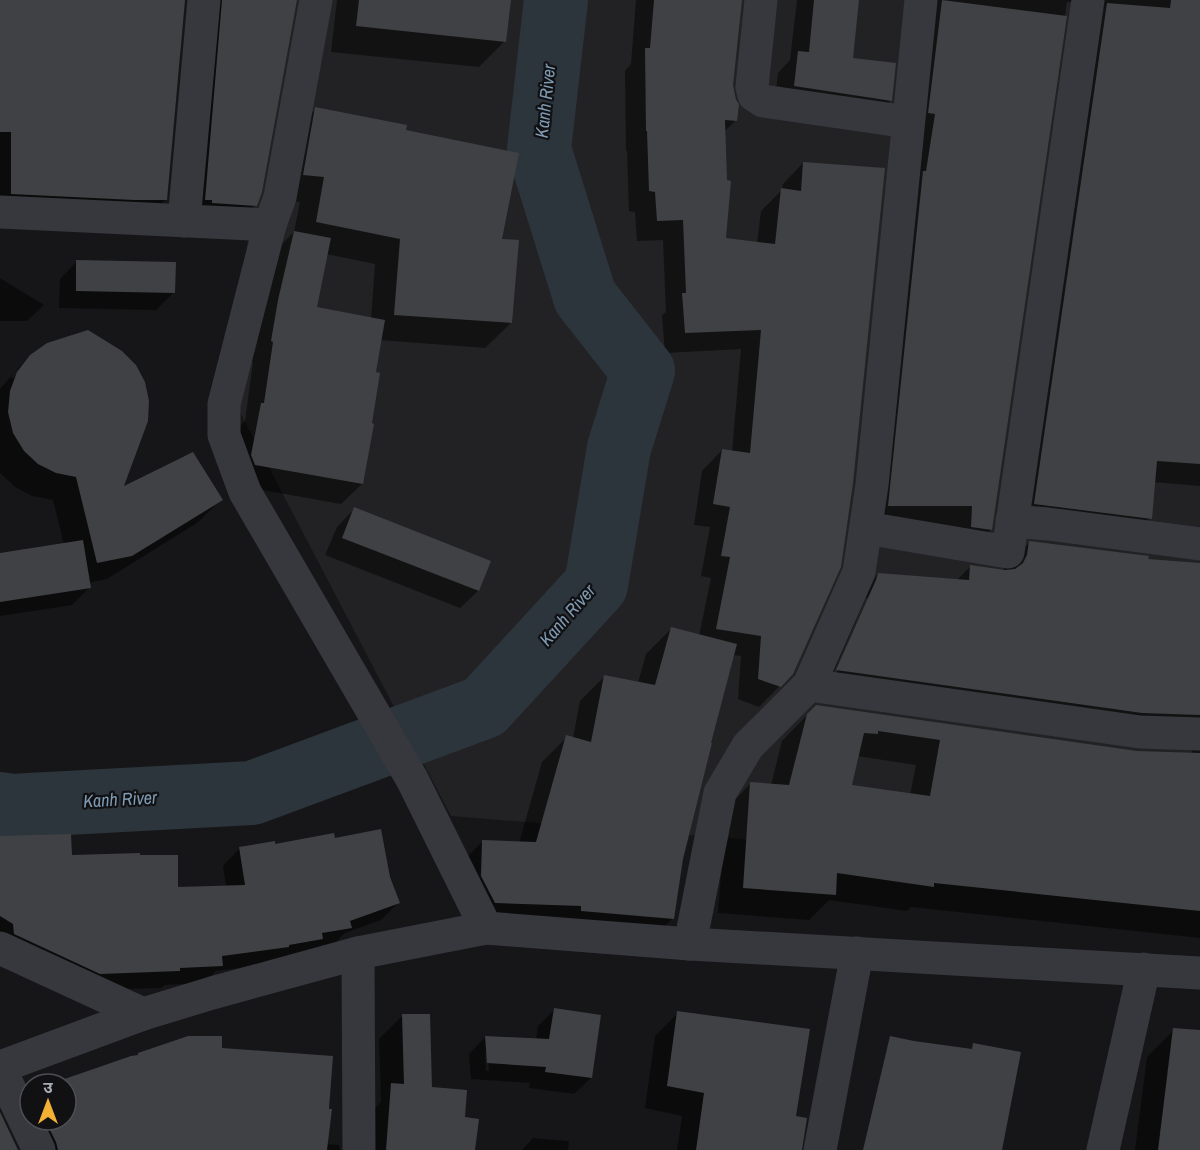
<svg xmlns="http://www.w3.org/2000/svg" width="1200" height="1150" font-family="'Archivo Narrow','Noto Sans Devanagari',sans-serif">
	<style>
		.built { fill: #222225 }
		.shadow { fill: #0007; fill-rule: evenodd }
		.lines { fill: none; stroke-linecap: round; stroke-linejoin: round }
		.river { stroke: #2c353c; stroke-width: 64 }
		.building { fill: #404145; fill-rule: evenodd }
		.minor { stroke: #37383d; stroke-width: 33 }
		.labels { text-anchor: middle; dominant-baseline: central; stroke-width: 4.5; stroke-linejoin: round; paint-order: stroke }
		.water-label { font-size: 18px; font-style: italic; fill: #7f9bb3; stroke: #111113 }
	</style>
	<rect width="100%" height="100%" fill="#161618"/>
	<path class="built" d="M 278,0 L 1200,0 L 1200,876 L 451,816 L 229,391 Z"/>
	<g class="shadow">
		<path d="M 0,0 L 184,0 L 166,199 L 148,217 L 0,211 Z"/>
		<path d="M 192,0 L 296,0 L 256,205 L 238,223 L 195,221 Z"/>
		<path d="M 337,0 L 509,0 L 505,41 L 479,67 L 331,52 Z"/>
		<path d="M 636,0 L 741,0 L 732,85 L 736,120 L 724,132 L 724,240 L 757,243 L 761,211 L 782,190 L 783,184 L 803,163 L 792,673 L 759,707 L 738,699 L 741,656 L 733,655 L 681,859 L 673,918 L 648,943 L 470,928 L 458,866 L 483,841 L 519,843 L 542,762 L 567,737 L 573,738 L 580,701 L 605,676 L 638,683 L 646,654 L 671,629 L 699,636 L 711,578 L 701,576 L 710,527 L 694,525 L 702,471 L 722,450 L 732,452 L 741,349 L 665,353 L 662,315 L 666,312 L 663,240 L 637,241 L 635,212 L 629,211 L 627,151 L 626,151 L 625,71 L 631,64 Z"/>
		<path d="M 797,0 L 858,0 L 851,59 L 891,100 L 870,121 L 774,107 L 778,73 L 790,60 Z"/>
		<path d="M 925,0 L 1200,0 L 1200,486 L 1153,482 L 1150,518 L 1130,539 L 1014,524 L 1080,6 L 1070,2 L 1067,2 L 991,530 L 970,550 L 868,526 Z"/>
		<path d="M 316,109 L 404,131 L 500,240 L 511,323 L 485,348 L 380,340 L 362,484 L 341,504 L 235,485 L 232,477 L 241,425 L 245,421 L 253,362 L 251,362 L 273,253 L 294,232 L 300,202 L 278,200 L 290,135 ZM 326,254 L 375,264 L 371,319 L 315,309 Z"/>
		<path d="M 77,261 L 174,292 L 156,310 L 59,308 L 60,279 Z"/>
		<path d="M 0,278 L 44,305 L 27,321 L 0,321 Z"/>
		<path d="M 30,356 L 122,489 L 221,500 L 197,523 L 107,579 L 88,583 L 89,588 L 72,605 L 0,616 L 0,554 L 64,545 L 53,500 L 32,496 L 15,487 L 0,473 L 0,389 L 15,372 L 11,377 L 13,379 L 20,370 L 17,370 Z"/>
		<path d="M 354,509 L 489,562 L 478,591 L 460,608 L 325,555 L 337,527 Z"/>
		<path d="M 1029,543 L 1147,560 L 1200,565 L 1200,938 L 911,907 L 907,911 L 829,900 L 809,920 L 718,913 L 726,809 L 751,783 L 771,785 L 782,741 L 816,706 L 1137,752 L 1193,754 L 1192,751 L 1185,743 L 812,695 L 853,599 L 878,574 L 956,581 L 971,566 L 1003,572 L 1004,568 ZM 866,598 L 869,598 L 835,677 L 832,676 ZM 857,756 L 916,765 L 910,795 L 850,786 Z"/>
		<path d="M 0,838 L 70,857 L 177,888 L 226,887 L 223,866 L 240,848 L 334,840 L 389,877 L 398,903 L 381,920 L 345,933 L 333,945 L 312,949 L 304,956 L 270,964 L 216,971 L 204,983 L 165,985 L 161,988 L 82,990 L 0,952 Z"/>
		<path d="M 554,1010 L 591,1078 L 574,1094 L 529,1088 L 530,1083 L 471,1079 L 469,1054 L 485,1037 L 536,1040 L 538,1026 ZM 485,1053 L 488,1053 L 489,1071 L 486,1071 Z"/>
		<path d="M 678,1013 L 794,1118 L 800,1150 L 677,1150 L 682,1116 L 645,1108 L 655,1036 Z"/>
		<path d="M 402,1016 L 431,1088 L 464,1119 L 474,1150 L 375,1150 L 375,1108 L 381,1102 L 379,1039 Z"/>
		<path d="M 1174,1030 L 1200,1032 L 1200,1150 L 1135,1150 L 1147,1057 Z"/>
		<path d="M 220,1050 L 326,1144 L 339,1145 L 340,1150 L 32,1150 L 30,1120 L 66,1120 L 66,1084 L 55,1084 Z"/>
		<path d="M 533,1138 L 569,1141 L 568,1150 L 522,1150 Z"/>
	</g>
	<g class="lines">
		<path class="river" d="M 0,804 L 11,806 L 252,793 L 484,707 L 596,585 L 619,448 L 643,371 L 585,297 L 539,149 L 556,0"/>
	</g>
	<g class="building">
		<path d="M 0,0 L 185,0 L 167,200 L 134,200 L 11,194 L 11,132 L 0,132 Z"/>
		<path d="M 222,0 L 297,0 L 262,192 L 257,206 L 212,203 L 212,200 L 205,200 Z"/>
		<path d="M 359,0 L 511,0 L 506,42 L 356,26 Z"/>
		<path d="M 654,0 L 742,0 L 733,85 L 736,100 L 739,104 L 737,121 L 725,120 L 727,180 L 731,181 L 726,238 L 775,244 L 781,188 L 801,191 L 803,162 L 885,168 L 853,483 L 841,567 L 793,674 L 781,687 L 758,679 L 761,636 L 716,629 L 730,557 L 721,556 L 730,507 L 713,504 L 722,449 L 750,453 L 761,330 L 685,333 L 682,293 L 686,293 L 683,220 L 657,221 L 655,192 L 649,191 L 647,131 L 646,131 L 645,48 L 650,48 Z"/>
		<path d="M 814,0 L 859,0 L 853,58 L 896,63 L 892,101 L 794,86 L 798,51 L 809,52 Z"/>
		<path d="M 942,0 L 1067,16 L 992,530 L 971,527 L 972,506 L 888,506 L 923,171 L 926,171 L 935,114 L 928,113 Z"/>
		<path d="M 1171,0 L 1200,0 L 1200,464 L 1157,461 L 1152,519 L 1034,504 L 1107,3 L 1170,8 Z"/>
		<path d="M 315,107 L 407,125 L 406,130 L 519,153 L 502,239 L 519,240 L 512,323 L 394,315 L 400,239 L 316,222 L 324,177 L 303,175 Z"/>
		<path d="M 294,231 L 331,238 L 317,307 L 385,320 L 376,372 L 380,373 L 372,423 L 374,424 L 363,484 L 255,465 L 251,455 L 261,403 L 264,403 L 273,342 L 271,341 L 278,300 Z"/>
		<path d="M 76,260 L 176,262 L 175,293 L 76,291 Z"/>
		<path d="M 88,330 L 122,351 L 136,365 L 145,382 L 149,401 L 148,421 L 124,486 L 193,452 L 223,500 L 132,556 L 97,563 L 76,477 L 56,473 L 38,464 L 24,451 L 13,433 L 8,412 L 10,391 L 17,372 L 30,355 L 47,343 Z"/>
		<path d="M 354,507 L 491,561 L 479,591 L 342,538 Z"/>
		<path d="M 83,540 L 91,588 L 0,602 L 0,553 Z"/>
		<path d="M 1029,541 L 1149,556 L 1148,559 L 1200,563 L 1200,715 L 1142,713 L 836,670 L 876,580 L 878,573 L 969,580 L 970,565 L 1005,570 L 1015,569 L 1023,563 L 1027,555 Z"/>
		<path d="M 671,627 L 737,644 L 711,743 L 712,743 L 683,859 L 674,919 L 581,911 L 581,906 L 495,903 L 481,876 L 482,840 L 536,842 L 566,735 L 591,742 L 604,675 L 655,685 Z"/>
		<path d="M 816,705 L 1137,751 L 1200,753 L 1200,911 L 934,883 L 934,887 L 837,873 L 836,895 L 743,888 L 750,782 L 789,785 L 807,714 ZM 878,731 L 940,740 L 930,796 L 852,785 L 864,733 L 878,734 Z"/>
		<path d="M 381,829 L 390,877 L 400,903 L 350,921 L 352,928 L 322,933 L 323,939 L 289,945 L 289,947 L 222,956 L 223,966 L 180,968 L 180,971 L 100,974 L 14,934 L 13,924 L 0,916 L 0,836 L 71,834 L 72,855 L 140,853 L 140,855 L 178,855 L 178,887 L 245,885 L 239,847 L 275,841 L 275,844 L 334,833 L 335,838 Z"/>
		<path d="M 554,1008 L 601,1015 L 592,1078 L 545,1072 L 546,1067 L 487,1063 L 485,1036 L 549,1039 Z"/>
		<path d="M 677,1011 L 810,1029 L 796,1116 L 807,1118 L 802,1150 L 696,1150 L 704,1093 L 667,1086 Z"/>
		<path d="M 402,1014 L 430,1014 L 432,1087 L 467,1090 L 465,1117 L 479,1119 L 475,1150 L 386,1150 L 391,1083 L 404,1084 Z"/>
		<path d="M 1173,1028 L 1200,1030 L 1200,1150 L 1158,1150 Z"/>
		<path d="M 188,1036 L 222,1036 L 222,1048 L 333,1056 L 329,1109 L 332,1109 L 327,1150 L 58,1150 L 56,1142 L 45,1120 L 66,1120 L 66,1084 L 50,1084 L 131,1056 L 138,1055 L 138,1053 Z"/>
		<path d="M 890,1036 L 914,1041 L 972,1049 L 973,1043 L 1021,1052 L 1002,1150 L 863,1150 Z"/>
		<path d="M 0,1112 L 18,1150 L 0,1150 Z"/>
	</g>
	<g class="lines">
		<g class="minor">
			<path d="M 316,0 L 280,197 L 270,225 L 224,404 L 224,435 L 245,492 L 412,779 L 486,928"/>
			<path d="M 761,0 L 752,87 L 754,95 L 763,101 L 908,122"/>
			<path d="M 0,212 L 270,225"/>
			<path d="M 184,221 L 204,0"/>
			<path d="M 1012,521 L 1048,524 L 1200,544"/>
			<path d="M 866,528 L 1008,552 L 1088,0"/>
			<path d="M 809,685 L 1140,732 L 1200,734"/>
			<path d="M 690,944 L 720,793 L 748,746 L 809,685 L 859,572 L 872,485 L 921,0"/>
			<path d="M 0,948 L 143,1014"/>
			<path d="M 358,953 L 359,1150"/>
			<path d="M 0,1067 L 143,1014 L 212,993 L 358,953 L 486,928 L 690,944 L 1200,973"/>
			<path d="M 0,1069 L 39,1150"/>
			<path d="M 820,1150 L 857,953"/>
			<path d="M 1103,1150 L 1144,969"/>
		</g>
	</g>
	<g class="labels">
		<g class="water-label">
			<text transform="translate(545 101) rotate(-84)">Kanh River</text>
			<text transform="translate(567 615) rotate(-49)">Kanh River</text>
			<text transform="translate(120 799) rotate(-3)">Kanh River</text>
		</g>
	</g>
	<g transform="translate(48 1102)"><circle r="28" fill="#111113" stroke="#4d4f55" stroke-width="1.5"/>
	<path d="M0-4.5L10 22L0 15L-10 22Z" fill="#f2b134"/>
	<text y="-9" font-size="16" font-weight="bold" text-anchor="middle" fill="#a8adb8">उ</text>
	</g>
</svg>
